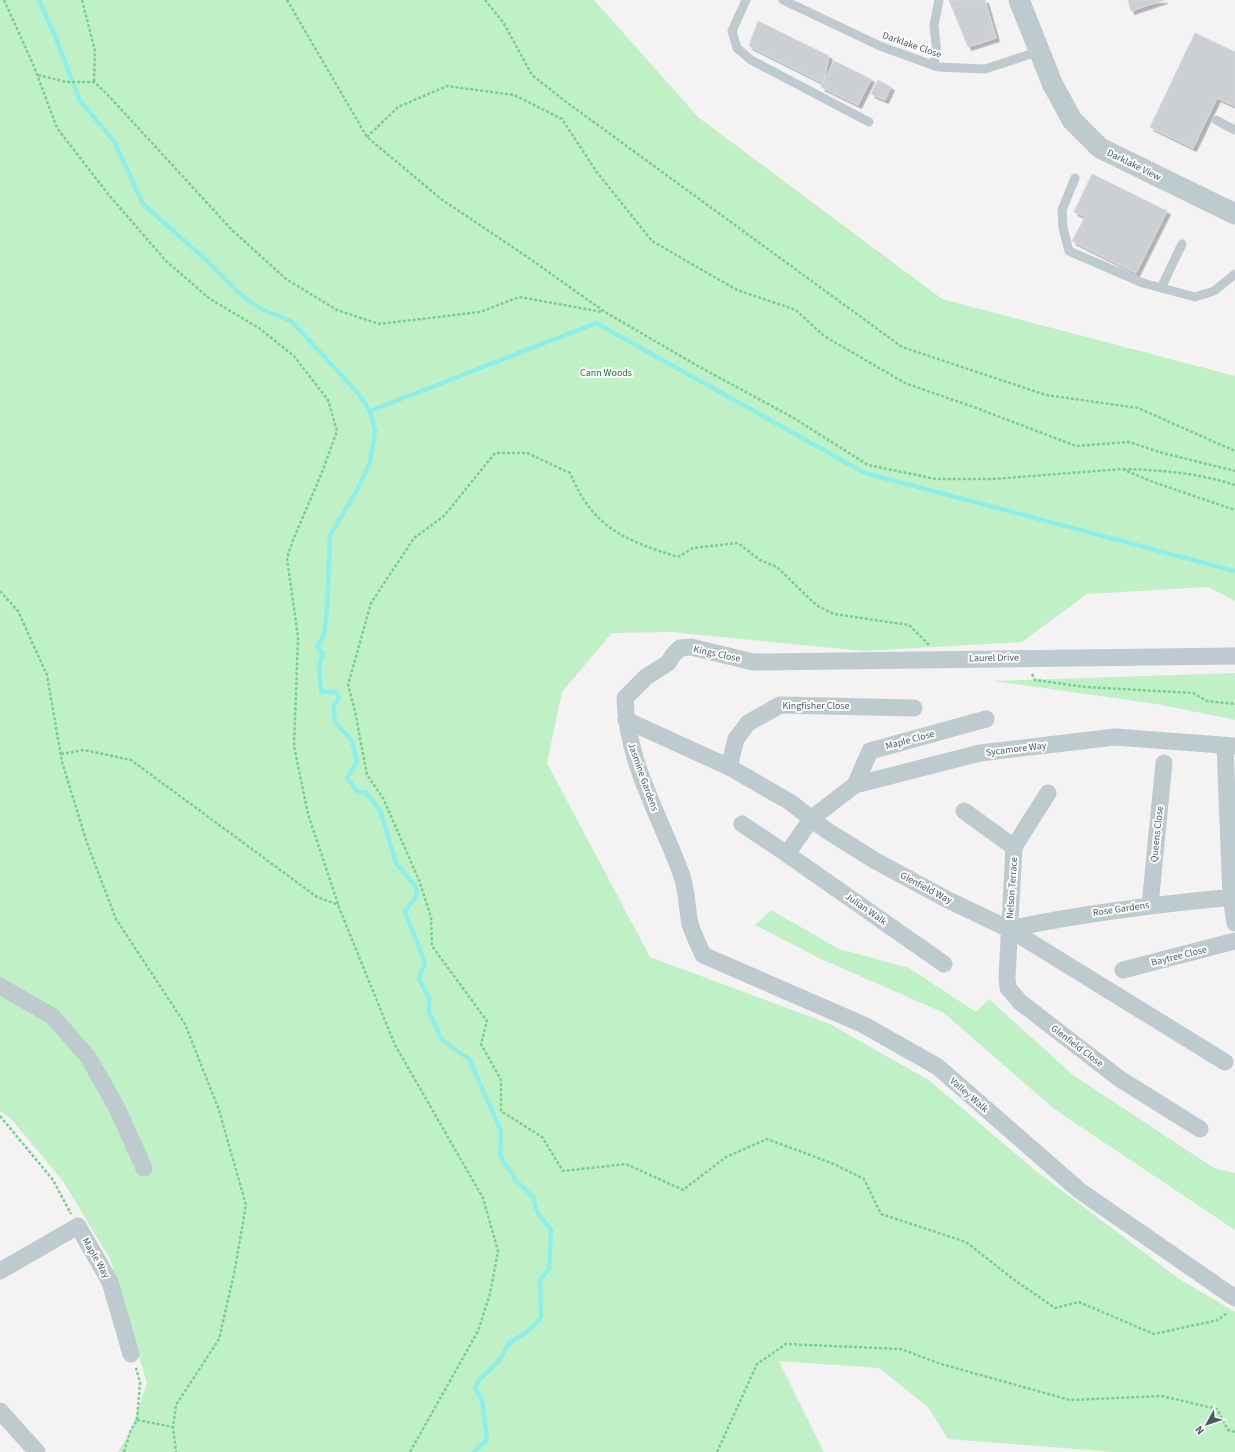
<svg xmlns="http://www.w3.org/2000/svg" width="1235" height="1452" font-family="'Source Sans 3',sans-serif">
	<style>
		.green { fill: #c0f1c6 }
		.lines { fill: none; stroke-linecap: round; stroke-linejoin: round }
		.stream { stroke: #8defe9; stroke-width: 4.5 }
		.building { fill: #ccd0d4; stroke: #d6dadd; filter: url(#shadow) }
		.path { stroke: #77d18c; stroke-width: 2.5; stroke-dasharray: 3 2; stroke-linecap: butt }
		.service { stroke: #bdcbce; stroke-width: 9 }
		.minor { stroke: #bdcbce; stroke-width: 17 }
		.tertiary { stroke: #bdcbce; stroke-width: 21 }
		.labels { text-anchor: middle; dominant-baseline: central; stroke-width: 4; stroke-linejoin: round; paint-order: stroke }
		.street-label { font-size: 10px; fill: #495b60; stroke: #fff }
		.park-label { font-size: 10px; fill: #15862e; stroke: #fff }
	</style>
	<defs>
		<filter id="shadow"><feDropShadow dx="3.5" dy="3.5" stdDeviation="0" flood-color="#0004"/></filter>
	</defs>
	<rect width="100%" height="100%" fill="#f4f2f2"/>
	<g class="green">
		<path d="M 0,0 L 594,0 L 698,117 L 942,299 L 1235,376 L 1235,601 L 1208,587 L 1087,594 L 1022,642 L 863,651 L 672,632 L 612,633 L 562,692 L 547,763 L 650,957 L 830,1024 L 930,1081 L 1036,1171 L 1178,1278 L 1235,1312 L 1235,1452 L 1114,1452 L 948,1439 L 928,1407 L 879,1368 L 779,1361 L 824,1452 L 118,1452 L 130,1432 L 147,1383 L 110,1259 L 63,1181 L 12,1120 L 0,1111 Z"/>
		<path d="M 1235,673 L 1235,720 L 1157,704 L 993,681 Z"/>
		<path d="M 771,910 L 839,949 L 909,968 L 976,1012 L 989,999 L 1073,1075 L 1214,1168 L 1235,1173 L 1235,1230 L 1054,1109 L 944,1013 L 821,959 L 755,925 Z"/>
	</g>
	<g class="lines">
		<g class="stream">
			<path d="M 39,0 L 56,38 L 80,101 L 114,141 L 143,204 L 205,259 L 237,291 L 259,308 L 291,321 L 358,393 L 370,411 L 375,431 L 370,463 L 355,494 L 330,535 L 327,611 L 324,635 L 317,646 L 323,653 L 319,667 L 321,692 L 336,692 L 339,699 L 333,707 L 335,722 L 352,741 L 357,761 L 347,778 L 359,793 L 365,792 L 380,810 L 396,863 L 417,889 L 416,896 L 405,912 L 425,962 L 419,979 L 429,998 L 429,1012 L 442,1040 L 469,1059 L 501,1131 L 500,1155 L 516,1181 L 533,1197 L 537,1212 L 551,1230 L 549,1269 L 540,1281 L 541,1318 L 527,1332 L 509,1343 L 499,1361 L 479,1380 L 475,1389 L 482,1399 L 487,1440 L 474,1452"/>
			<path d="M 370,411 L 596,323 L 865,473 L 1235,571"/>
		</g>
	</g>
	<g class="building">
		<path d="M 949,0 L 985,0 L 996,38 L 968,47 Z"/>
		<path d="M 1128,0 L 1164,0 L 1131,11 Z"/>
		<path d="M 758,21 L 829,56 L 823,83 L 749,46 Z"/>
		<path d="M 1195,33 L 1235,52 L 1235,106 L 1217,98 L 1193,148 L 1150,127 Z"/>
		<path d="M 834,61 L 871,79 L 858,105 L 821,87 Z"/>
		<path d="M 878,80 L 891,87 L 885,100 L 871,94 Z"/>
		<path d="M 1092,174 L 1167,211 L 1136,273 L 1072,241 L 1085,217 L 1074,212 Z"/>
	</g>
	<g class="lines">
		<g class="path">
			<path d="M 4,0 L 33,64 L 57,128 L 108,194 L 166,261 L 210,299 L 259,328 L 294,356 L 328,400 L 337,431 L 321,475 L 293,540 L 287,558 L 298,637 L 294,746 L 308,814 L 340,910 L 395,1045 L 483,1198 L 498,1251 L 490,1294 L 478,1331 L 410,1452"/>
			<path d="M 82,0 L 95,51 L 94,82"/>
			<path d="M 287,0 L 367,137 L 441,199 L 523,254 L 605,312 L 696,365 L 792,417 L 868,465 L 936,479 L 993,479 L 1122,469"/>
			<path d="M 485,0 L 503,22 L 532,75 L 565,101 L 902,347 L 1046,395 L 1138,408 L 1235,451"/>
			<path d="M 38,75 L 66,82 L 94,82 L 107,94 L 232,230 L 286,279 L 337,310 L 379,324 L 480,312 L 519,297 L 603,312"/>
			<path d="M 367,137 L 398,107 L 447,86 L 514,95 L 562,119 L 596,171 L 652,241 L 737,290 L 796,310 L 824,336 L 905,383 L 979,409 L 1076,446 L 1129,442 L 1163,453 L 1235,471"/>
			<path d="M 1235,485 C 1199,473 1160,470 1122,469 L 1153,482 L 1235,510"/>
			<path d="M 0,591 L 18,611 L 47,675 L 62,762 L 87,843 L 116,919 L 185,1024 L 219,1110 L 246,1205 L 234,1274 L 219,1339 L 176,1405 L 173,1427 L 176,1452"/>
			<path d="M 929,645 L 909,625 L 834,614 L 816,605 L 777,567 L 760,560 L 738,543 L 693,548 L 678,557 C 624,540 593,528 570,473 L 527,453 L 495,453 L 444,516 L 414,538 L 371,603 L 348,685 L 355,711 L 367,775 L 383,798 L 419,880 L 431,917 L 432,946 L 487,1021 L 481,1044 L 501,1080 L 501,1111 L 542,1137 L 563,1171 L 626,1164 L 683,1190 L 726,1157 L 767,1139 L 834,1164 L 864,1179 L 881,1214 L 966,1242 L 1013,1279 L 1055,1308 L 1079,1302 L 1154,1334 L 1218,1320 L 1228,1312"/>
			<path d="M 1032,674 L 1035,680 L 1086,687 L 1193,693 L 1207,701 L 1235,704"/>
			<path d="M 61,754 L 84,750 L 131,760 L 317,897 L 339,905"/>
			<path d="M 0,1116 L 53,1180 L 71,1214"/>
			<path d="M 137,1420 L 173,1427"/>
			<path d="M 124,1452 L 130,1432 L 137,1420 L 140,1382 L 136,1368"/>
			<path d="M 717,1452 L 757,1364 L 786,1344 L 901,1349 L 941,1364 L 1070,1400 L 1162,1396 L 1217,1409 L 1228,1430 L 1235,1432"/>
		</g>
		<g class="service">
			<path d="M 746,0 L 732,31 L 737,48 L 751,60 L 869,122"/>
			<path d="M 783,0 L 880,46 L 938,67 L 985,69 L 1040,51"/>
			<path d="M 933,65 L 937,54 L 934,25 L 939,0"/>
			<path d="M 1216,120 L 1235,130"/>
			<path d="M 1075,178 L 1062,210 L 1063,228 L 1069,251 L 1143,283 L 1195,297 L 1214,291 L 1235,274"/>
			<path d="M 1161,288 L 1182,244"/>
		</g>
		<g class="minor">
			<path d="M 1235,656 L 753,662 L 691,647 L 680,648 L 673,655 L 668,663 L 646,677 L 625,698 C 627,764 660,815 682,876 C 687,892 687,908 690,924 C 693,934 699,945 703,955 L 864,1025 L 938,1067 L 1080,1191 L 1235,1298"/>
			<path d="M 626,720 L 729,767 L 790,802 L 826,830 L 874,860 L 946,899 L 1009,929 L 1225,1062"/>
			<path d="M 1225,746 L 1231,897 L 1235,923"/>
			<path d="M 729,767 L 736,739 L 748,723 L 780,705 L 914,708"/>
			<path d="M 855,785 L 870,751 L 986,719"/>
			<path d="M 964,811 L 1014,847 L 1007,978 L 1008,988 L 1020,1002 L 1120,1079 L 1200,1129"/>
			<path d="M 742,824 L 787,854"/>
			<path d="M 1014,847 L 1048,793"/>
			<path d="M 1150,905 L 1164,763"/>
			<path d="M 1009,929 C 1084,913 1159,904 1235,897"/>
			<path d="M 944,964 L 787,854 L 812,818 L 855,785 L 980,753 L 1115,737 L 1235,746"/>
			<path d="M 1123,970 L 1235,941"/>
			<path d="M 0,986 L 52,1016 L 88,1057 L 116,1106 L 144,1168"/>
			<path d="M 0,1271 L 78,1226 L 110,1282 L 131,1354"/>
			<path d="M 0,1411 L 37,1452"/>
		</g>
		<path class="tertiary" d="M 1019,0 L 1052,83 L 1072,120 L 1100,148 L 1235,214"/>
	</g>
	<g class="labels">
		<g class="street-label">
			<text transform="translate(912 45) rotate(19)">Darklake Close</text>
			<text transform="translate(1134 165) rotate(26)">Darklake View</text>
			<text transform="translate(717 654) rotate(12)">Kings Close</text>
			<text transform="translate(994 658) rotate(-1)">Laurel Drive</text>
			<text x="816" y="706">Kingfisher Close</text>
			<text transform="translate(910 740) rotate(-15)">Maple Close</text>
			<text transform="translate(1016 749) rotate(-7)">Sycamore Way</text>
			<text transform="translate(643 777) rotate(70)">Jasmine Gardens</text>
			<text transform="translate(1157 834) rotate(-84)">Queens Close</text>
			<text transform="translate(926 888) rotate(28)">Glenfield Way</text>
			<text transform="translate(1012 888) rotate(-86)">Nelson Terrace</text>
			<text transform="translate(866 909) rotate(35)">Julian Walk</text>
			<text transform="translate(1121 909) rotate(-8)">Rose Gardens</text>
			<text transform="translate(1179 956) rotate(-14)">Baytree Close</text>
			<text transform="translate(1077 1046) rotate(37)">Glenfield Close</text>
			<text transform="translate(969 1095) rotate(41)">Valley Walk</text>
			<text transform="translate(96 1258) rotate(60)">Maple Way</text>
		</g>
		<g class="park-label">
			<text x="606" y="373">Cann Woods</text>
		</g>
	</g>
	<g transform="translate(1207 1424) rotate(230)" stroke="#ffffff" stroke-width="3" paint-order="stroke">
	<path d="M0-3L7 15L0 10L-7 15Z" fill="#495b60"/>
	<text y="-6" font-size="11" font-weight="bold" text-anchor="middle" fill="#495b60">N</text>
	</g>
</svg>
